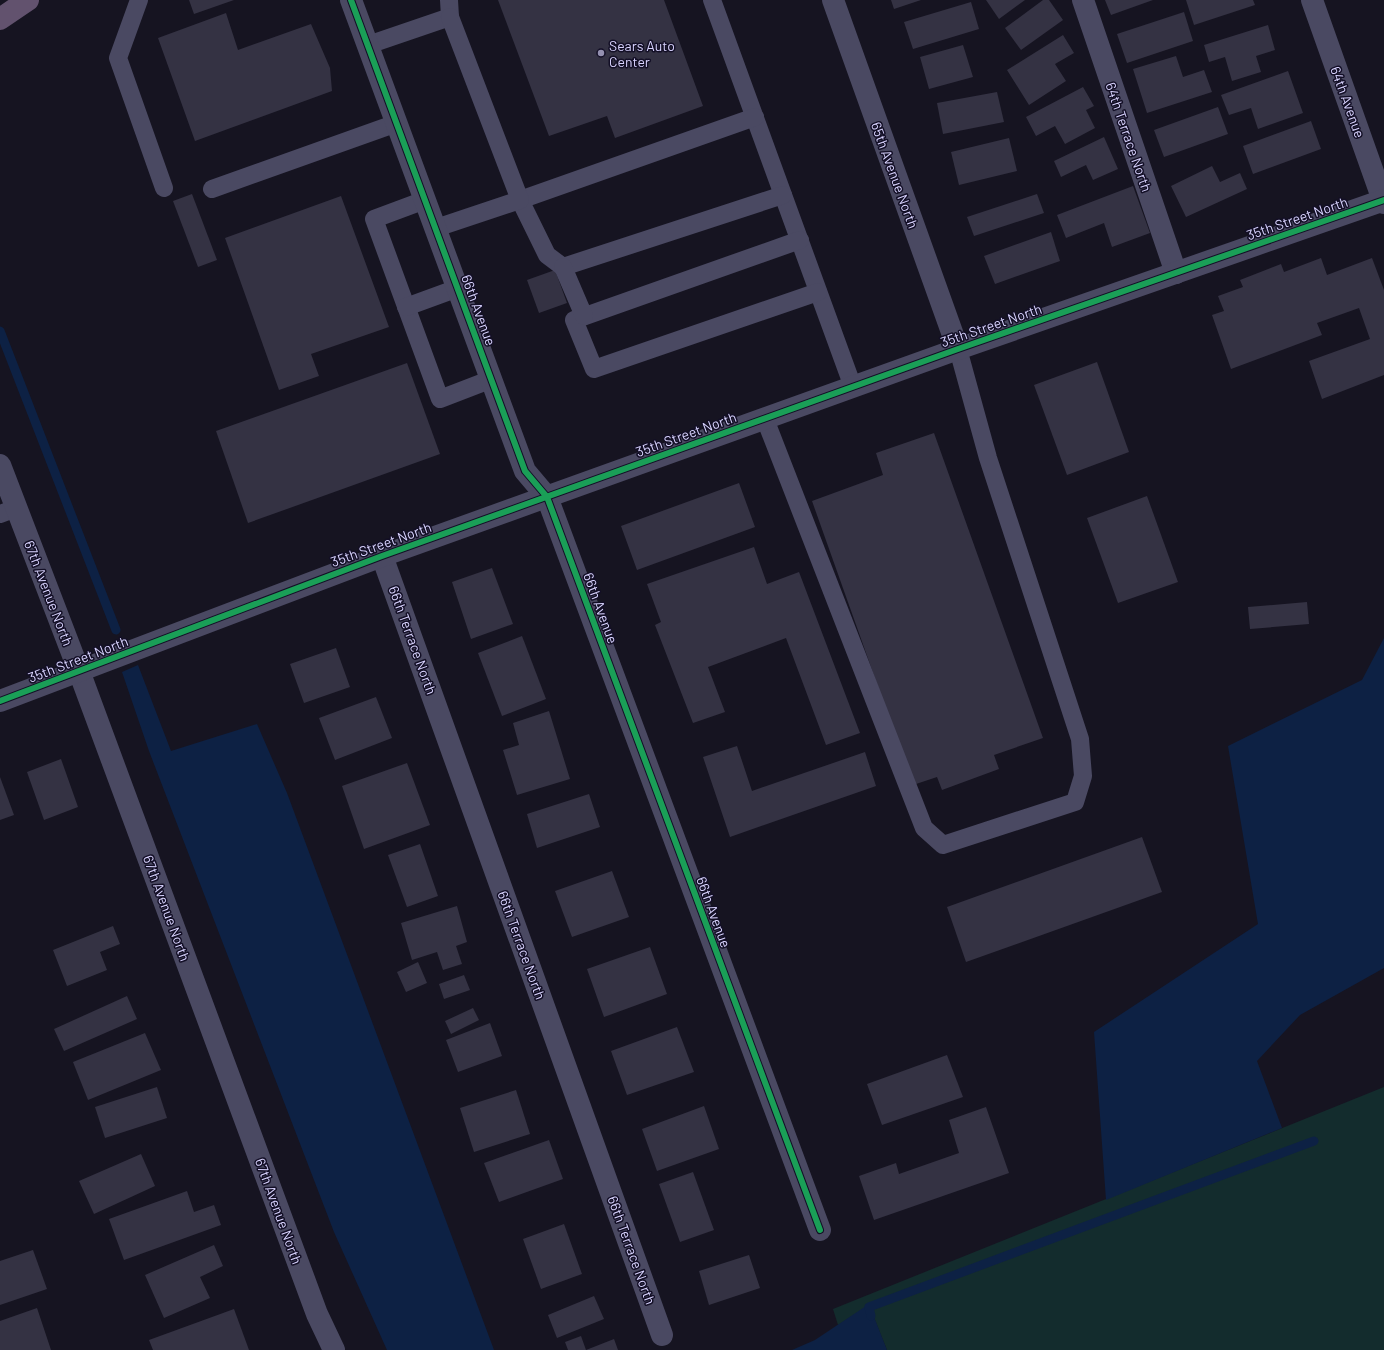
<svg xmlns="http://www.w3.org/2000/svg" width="1384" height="1350" font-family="Barlow,sans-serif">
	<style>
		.green { fill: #132c2d }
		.water { fill: #0d2144 }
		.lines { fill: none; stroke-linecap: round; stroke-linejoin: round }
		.stream { stroke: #0d2144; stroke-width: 9 }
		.building { fill: #343243 }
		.service { stroke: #4a4962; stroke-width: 18 }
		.minor { stroke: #4a4962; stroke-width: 22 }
		.trunk { stroke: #62526e; stroke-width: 22 }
		.cycleway-casing { stroke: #130f26; stroke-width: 8 }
		.cycleway { stroke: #1a9f57; stroke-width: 6 }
		.poi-dot { fill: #9591b1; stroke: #130f26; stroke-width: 1.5 }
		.labels { text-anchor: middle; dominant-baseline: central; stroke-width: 3; stroke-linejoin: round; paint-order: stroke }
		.poi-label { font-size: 14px; fill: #d9d4ff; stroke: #130f26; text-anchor: start }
		.street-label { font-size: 14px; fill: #d9d4ff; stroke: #130f26 }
	</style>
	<rect width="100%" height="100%" fill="#161421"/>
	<path class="green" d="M 1384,1087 L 1384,1350 L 887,1350 L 869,1305 L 838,1325 L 833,1309 Z"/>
	<g class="water">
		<path d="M 1384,638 L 1384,968 L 1300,1015 L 1257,1061 L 1282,1128 L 1106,1200 L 1094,1032 L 1258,924 L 1228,746 L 1362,680 Z"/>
		<path d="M 138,665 L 171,751 L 257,724 L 287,793 L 494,1350 L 387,1350 L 334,1232 L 149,751 L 122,672 Z"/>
		<path d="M 869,1304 L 887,1350 L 792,1350 L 815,1340 Z"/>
	</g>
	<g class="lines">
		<g class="stream">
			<path d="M 0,331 L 116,630"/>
			<path d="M 871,1316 L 869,1307 L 1314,1141"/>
		</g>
	</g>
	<g class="building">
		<path d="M 189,0 L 234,0 L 194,14 Z"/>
		<path d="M 498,0 L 664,0 L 703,106 L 615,138 L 607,116 L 549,136 Z"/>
		<path d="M 891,0 L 921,0 L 894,9 Z"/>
		<path d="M 986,0 L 1025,0 L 999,19 Z"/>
		<path d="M 1043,0 L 1049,0 L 1063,20 L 1021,50 L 1005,28 Z"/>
		<path d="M 1105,0 L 1153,0 L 1111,15 Z"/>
		<path d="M 1186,0 L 1253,0 L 1255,5 L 1194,25 Z"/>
		<path d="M 971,2 L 979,29 L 913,49 L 904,22 Z"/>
		<path d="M 1184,12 L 1193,41 L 1127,63 L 1117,34 Z"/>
		<path d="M 226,13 L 238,50 L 311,24 L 330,68 L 332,91 L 195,141 L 158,38 Z"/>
		<path d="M 1268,25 L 1275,50 L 1256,56 L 1261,72 L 1232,81 L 1225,57 L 1209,62 L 1204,45 Z"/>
		<path d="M 1063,35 L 1074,53 L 1055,64 L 1066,81 L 1029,105 L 1007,70 Z"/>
		<path d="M 963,45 L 973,77 L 929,89 L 920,57 Z"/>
		<path d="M 1176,56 L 1183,77 L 1204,70 L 1212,92 L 1147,113 L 1133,69 Z"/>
		<path d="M 1288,71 L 1303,113 L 1258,129 L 1251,108 L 1229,115 L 1221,95 Z"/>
		<path d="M 1083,87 L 1094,106 L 1086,110 L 1095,128 L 1065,144 L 1055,126 L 1036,136 L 1026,117 Z"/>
		<path d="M 997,92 L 1004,122 L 943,134 L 937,103 Z"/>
		<path d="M 1218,107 L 1228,134 L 1164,157 L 1154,130 Z"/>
		<path d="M 1311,121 L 1321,149 L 1253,174 L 1243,146 Z"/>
		<path d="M 1104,137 L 1118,169 L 1093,180 L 1086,165 L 1061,177 L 1054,161 Z"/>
		<path d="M 1009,138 L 1017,171 L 959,185 L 951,152 Z"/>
		<path d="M 1212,166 L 1220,182 L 1240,173 L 1247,189 L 1186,217 L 1171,186 Z"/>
		<path d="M 1133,186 L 1150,233 L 1112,247 L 1104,223 L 1066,238 L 1057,215 Z"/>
		<path d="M 192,194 L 217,260 L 198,267 L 173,201 Z"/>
		<path d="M 1037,194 L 1044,213 L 974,236 L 967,217 Z"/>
		<path d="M 341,196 L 389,327 L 311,354 L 319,376 L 279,390 L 225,238 Z"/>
		<path d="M 1051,232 L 1060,261 L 995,284 L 984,256 Z"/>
		<path d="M 1321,258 L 1327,275 L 1372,258 L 1384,290 L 1384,375 L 1322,399 L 1309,361 L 1370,339 L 1359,308 L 1317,323 L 1322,335 L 1231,369 L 1212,315 L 1224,311 L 1218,296 L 1243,287 L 1240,280 L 1281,264 L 1284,272 Z"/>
		<path d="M 555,270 L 567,303 L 539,313 L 527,280 Z"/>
		<path d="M 1097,362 L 1129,452 L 1067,475 L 1034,385 Z"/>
		<path d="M 407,363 L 440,454 L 248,523 L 216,431 Z"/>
		<path d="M 934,433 L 1043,738 L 994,755 L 999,769 L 942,790 L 937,777 L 913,785 L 812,501 L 883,475 L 876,453 Z"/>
		<path d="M 739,483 L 755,527 L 637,570 L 621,526 Z"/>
		<path d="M 1147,496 L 1178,582 L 1118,603 L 1087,518 Z"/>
		<path d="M 754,547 L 767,584 L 799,572 L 860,733 L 826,745 L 786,638 L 708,667 L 725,712 L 693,723 L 655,625 L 661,622 L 647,584 Z"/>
		<path d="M 492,568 L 513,624 L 471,639 L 452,582 Z"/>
		<path d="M 1307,602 L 1309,624 L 1250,629 L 1248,607 Z"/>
		<path d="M 522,636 L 546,699 L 502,716 L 478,653 Z"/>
		<path d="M 336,648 L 350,687 L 304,703 L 290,664 Z"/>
		<path d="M 376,697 L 392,738 L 335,760 L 319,718 Z"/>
		<path d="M 549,711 L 570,779 L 517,795 L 503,750 L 519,745 L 513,723 Z"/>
		<path d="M 737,746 L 752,791 L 865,752 L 876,786 L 730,837 L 703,757 Z"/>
		<path d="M 61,759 L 78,807 L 44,820 L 27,772 Z"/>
		<path d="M 407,763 L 430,825 L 364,849 L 342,786 Z"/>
		<path d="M 0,777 L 14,815 L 0,820 Z"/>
		<path d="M 589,794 L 600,827 L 537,848 L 527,814 Z"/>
		<path d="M 1142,837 L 1162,892 L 966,962 L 947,907 Z"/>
		<path d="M 420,844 L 438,896 L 407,907 L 388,855 Z"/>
		<path d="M 612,871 L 629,917 L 572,937 L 555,891 Z"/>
		<path d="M 457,906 L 467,942 L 456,946 L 462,964 L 443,970 L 437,952 L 412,960 L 401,923 Z"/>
		<path d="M 113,926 L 120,944 L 100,952 L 107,970 L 67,986 L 53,950 Z"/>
		<path d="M 650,947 L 667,994 L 604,1017 L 587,969 Z"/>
		<path d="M 418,962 L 427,983 L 406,992 L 397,972 Z"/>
		<path d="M 464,975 L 470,990 L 444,999 L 439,984 Z"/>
		<path d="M 127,996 L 137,1019 L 64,1051 L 54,1029 Z"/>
		<path d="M 473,1008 L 479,1020 L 451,1034 L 445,1021 Z"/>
		<path d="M 490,1023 L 502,1056 L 458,1072 L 446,1040 Z"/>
		<path d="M 677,1027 L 694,1072 L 627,1095 L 611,1051 Z"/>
		<path d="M 145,1033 L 161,1070 L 88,1100 L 73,1062 Z"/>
		<path d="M 947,1055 L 963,1097 L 882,1125 L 867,1084 Z"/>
		<path d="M 157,1087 L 167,1118 L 105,1138 L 95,1107 Z"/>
		<path d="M 516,1090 L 530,1134 L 474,1152 L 460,1108 Z"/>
		<path d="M 704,1106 L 719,1149 L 657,1171 L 642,1129 Z"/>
		<path d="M 986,1107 L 1009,1173 L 874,1220 L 859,1176 L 896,1163 L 899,1174 L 959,1153 L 949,1120 Z"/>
		<path d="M 549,1140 L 563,1179 L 499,1202 L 484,1163 Z"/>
		<path d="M 141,1154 L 155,1186 L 94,1214 L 79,1181 Z"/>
		<path d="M 693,1172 L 714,1230 L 680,1242 L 659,1184 Z"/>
		<path d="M 187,1191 L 194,1212 L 214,1205 L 221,1225 L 124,1260 L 109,1219 Z"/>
		<path d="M 564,1224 L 582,1274 L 541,1289 L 523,1239 Z"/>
		<path d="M 214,1245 L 223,1266 L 200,1277 L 210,1298 L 164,1318 L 145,1275 Z"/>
		<path d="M 33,1250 L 47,1289 L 0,1305 L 0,1261 Z"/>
		<path d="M 749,1255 L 760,1288 L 709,1305 L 699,1271 Z"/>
		<path d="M 594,1296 L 604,1319 L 557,1338 L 548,1315 Z"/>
		<path d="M 37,1308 L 51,1350 L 0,1350 L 0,1321 Z"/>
		<path d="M 234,1309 L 249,1350 L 153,1350 L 149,1340 Z"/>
		<path d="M 581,1336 L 586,1350 L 614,1339 L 618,1350 L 568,1350 L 565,1342 Z"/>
	</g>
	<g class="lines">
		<g class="service">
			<path d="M 139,0 L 118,58 L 164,188"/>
			<path d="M 712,0 L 853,387"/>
			<path d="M 368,45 L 450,17 L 449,0"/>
			<path d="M 755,117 L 520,200 L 547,255 L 563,267 L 783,195"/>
			<path d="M 212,189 L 397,123"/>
			<path d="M 425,200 L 374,219 L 440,399 L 492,379"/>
			<path d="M 436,228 L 520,200 L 450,17"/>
			<path d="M 800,240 L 574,320 L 594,369 L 818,292"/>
			<path d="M 563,267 L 584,316"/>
			<path d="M 406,307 L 458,288"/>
			<path d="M 765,419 L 924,828 L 943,845 L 1075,802 L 1083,776 L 1080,739 L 988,458 L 958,349"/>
			<path d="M 0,514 L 16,508"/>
		</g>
		<g class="minor">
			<path d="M 351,0 L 525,471 L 547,497 L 820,1230"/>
			<path d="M 833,0 L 958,349"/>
			<path d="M 1083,0 L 1176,273"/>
			<path d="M 1312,0 L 1384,203"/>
			<path d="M 0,465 L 79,671 L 317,1314 L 334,1350"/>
			<path d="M 382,556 L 662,1335"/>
			<path d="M 0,701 L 382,556 L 958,349 L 1384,200"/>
		</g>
		<path class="trunk" d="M 0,19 L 28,0"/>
		<g class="cycleway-casing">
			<g id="cycleway">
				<path d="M 351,0 L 525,471 L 547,497 L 820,1230"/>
				<path d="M 0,701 L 382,556 L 958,349 L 1384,200"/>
			</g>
		</g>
		<use href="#cycleway" class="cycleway"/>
	</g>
	<circle class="poi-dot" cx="601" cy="53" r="4"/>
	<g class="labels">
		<g class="poi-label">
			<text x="609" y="45">Sears Auto<tspan x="609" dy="16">Center</tspan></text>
		</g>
		<g class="street-label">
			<text transform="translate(1348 102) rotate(70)">64th Avenue</text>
			<text transform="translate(1129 137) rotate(71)">64th Terrace North</text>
			<text transform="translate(895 175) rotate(70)">65th Avenue North</text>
			<text transform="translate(1297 218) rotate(-19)">35th Street North</text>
			<text transform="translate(479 310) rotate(70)">66th Avenue</text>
			<text transform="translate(991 325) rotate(-19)">35th Street North</text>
			<text transform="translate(686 434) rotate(-20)">35th Street North</text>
			<text transform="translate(381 544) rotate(-20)">35th Street North</text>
			<text transform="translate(49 593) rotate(69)">67th Avenue North</text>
			<text transform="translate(601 608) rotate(70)">66th Avenue</text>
			<text transform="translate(413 640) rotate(70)">66th Terrace North</text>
			<text transform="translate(78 659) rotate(-21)">35th Street North</text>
			<text transform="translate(167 908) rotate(70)">67th Avenue North</text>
			<text transform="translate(714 912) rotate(70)">66th Avenue</text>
			<text transform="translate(522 945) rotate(70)">66th Terrace North</text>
			<text transform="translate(279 1211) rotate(70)">67th Avenue North</text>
			<text transform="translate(632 1250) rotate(70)">66th Terrace North</text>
		</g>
	</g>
</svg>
